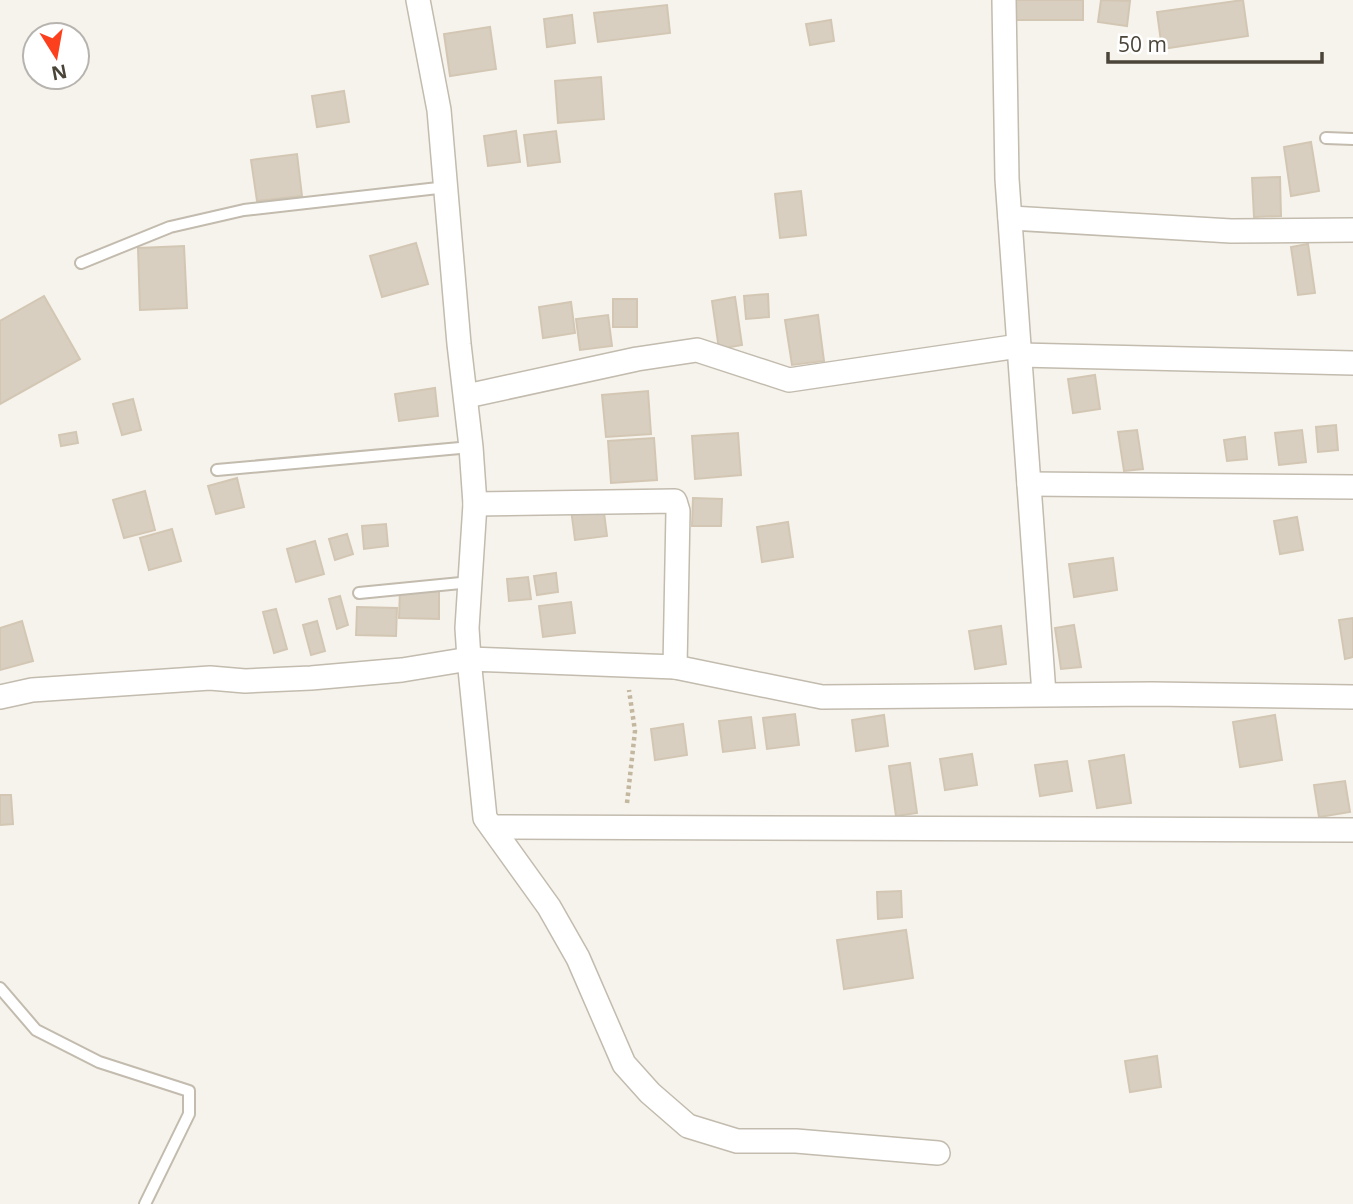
<svg xmlns="http://www.w3.org/2000/svg" width="1353" height="1204" font-family="'Open Sans',sans-serif">
	<style>
		.building { fill: #d8cfc1; stroke: #d3c7b4; stroke-width: 2 }
		.lines { fill: none; stroke-linecap: round; stroke-linejoin: round }
		.lane-casing { stroke: #c2bbae; stroke-width: 14 }
		.street-casing { stroke: #c2bbae; stroke-width: 26 }
		.path { stroke: #c4b79f; stroke-width: 4.5; stroke-dasharray: 3.5 3.5; stroke-linecap: butt }
		.lane { stroke: #fff; stroke-width: 10 }
		.street { stroke: #fff; stroke-width: 23 }
	</style>
	<rect width="100%" height="100%" fill="#f6f3ec"/>
	<g class="building">
		<rect x="1016" y="0" width="67" height="20"/>
		<path d="M 1101,0 L 1130,1 L 1127,26 L 1098,22 Z"/>
		<path d="M 1243,0 L 1248,36 L 1162,49 L 1157,12 Z"/>
		<path d="M 667,5 L 670,33 L 598,42 L 594,13 Z"/>
		<path d="M 572,15 L 575,43 L 547,47 L 544,19 Z"/>
		<path d="M 831,20 L 834,41 L 810,45 L 806,24 Z"/>
		<path d="M 490,27 L 496,69 L 450,76 L 444,34 Z"/>
		<path d="M 601,77 L 604,119 L 558,123 L 555,81 Z"/>
		<path d="M 344,91 L 349,122 L 317,127 L 312,96 Z"/>
		<path d="M 516,131 L 520,162 L 488,166 L 484,136 Z"/>
		<path d="M 556,131 L 560,162 L 528,166 L 524,135 Z"/>
		<path d="M 1311,142 L 1319,191 L 1291,196 L 1284,147 Z"/>
		<path d="M 297,154 L 302,196 L 257,201 L 251,160 Z"/>
		<path d="M 1280,177 L 1281,216 L 1254,217 L 1252,178 Z"/>
		<path d="M 801,191 L 806,235 L 780,238 L 775,194 Z"/>
		<path d="M 416,243 L 428,284 L 382,297 L 370,256 Z"/>
		<path d="M 1308,244 L 1315,293 L 1298,295 L 1291,247 Z"/>
		<path d="M 184,246 L 187,308 L 140,310 L 138,248 Z"/>
		<path d="M 768,294 L 769,317 L 746,319 L 744,296 Z"/>
		<path d="M 44,296 L 80,359 L 0,404 L 0,321 Z"/>
		<path d="M 735,297 L 742,345 L 719,349 L 712,301 Z"/>
		<rect x="613" y="299" width="24" height="28"/>
		<path d="M 571,302 L 575,333 L 543,338 L 539,307 Z"/>
		<path d="M 608,315 L 612,346 L 580,350 L 576,319 Z"/>
		<path d="M 818,315 L 824,361 L 792,365 L 785,320 Z"/>
		<path d="M 1095,375 L 1100,409 L 1073,413 L 1068,379 Z"/>
		<path d="M 435,388 L 438,416 L 399,421 L 395,394 Z"/>
		<path d="M 648,391 L 651,434 L 606,437 L 602,395 Z"/>
		<path d="M 133,399 L 141,430 L 122,435 L 113,404 Z"/>
		<path d="M 1336,425 L 1338,450 L 1318,452 L 1316,427 Z"/>
		<path d="M 1137,430 L 1143,469 L 1124,471 L 1118,432 Z"/>
		<path d="M 1302,430 L 1306,462 L 1279,465 L 1275,433 Z"/>
		<path d="M 76,432 L 78,443 L 61,446 L 59,435 Z"/>
		<path d="M 738,433 L 741,475 L 695,479 L 692,436 Z"/>
		<path d="M 1245,437 L 1247,459 L 1227,461 L 1224,440 Z"/>
		<path d="M 654,438 L 657,480 L 611,483 L 608,441 Z"/>
		<path d="M 237,478 L 244,507 L 216,514 L 208,486 Z"/>
		<path d="M 145,491 L 155,530 L 124,538 L 113,500 Z"/>
		<path d="M 693,498 L 722,499 L 721,526 L 692,526 Z"/>
		<path d="M 603,505 L 607,536 L 575,540 L 571,509 Z"/>
		<path d="M 1297,517 L 1303,550 L 1280,554 L 1274,521 Z"/>
		<path d="M 788,522 L 793,557 L 762,562 L 757,527 Z"/>
		<path d="M 386,524 L 388,546 L 364,549 L 362,526 Z"/>
		<path d="M 172,529 L 181,561 L 149,570 L 140,538 Z"/>
		<path d="M 347,534 L 353,554 L 335,560 L 329,539 Z"/>
		<path d="M 315,541 L 324,574 L 296,582 L 287,549 Z"/>
		<path d="M 1113,558 L 1117,590 L 1074,597 L 1069,564 Z"/>
		<path d="M 556,573 L 558,592 L 537,595 L 534,576 Z"/>
		<path d="M 528,577 L 531,599 L 509,601 L 507,579 Z"/>
		<path d="M 400,590 L 439,591 L 439,619 L 399,618 Z"/>
		<path d="M 340,596 L 348,625 L 337,629 L 329,599 Z"/>
		<path d="M 571,602 L 575,633 L 543,637 L 539,606 Z"/>
		<path d="M 357,607 L 397,608 L 396,636 L 356,635 Z"/>
		<path d="M 276,609 L 287,649 L 274,653 L 263,612 Z"/>
		<path d="M 1353,618 L 1353,657 L 1345,659 L 1339,620 Z"/>
		<path d="M 22,621 L 33,661 L 0,670 L 0,628 Z"/>
		<path d="M 317,621 L 325,651 L 311,655 L 303,625 Z"/>
		<path d="M 1074,625 L 1081,667 L 1061,669 L 1055,628 Z"/>
		<path d="M 1001,626 L 1006,664 L 975,669 L 969,631 Z"/>
		<path d="M 795,714 L 799,745 L 767,749 L 763,718 Z"/>
		<path d="M 884,715 L 888,746 L 856,751 L 852,720 Z"/>
		<path d="M 1275,715 L 1282,760 L 1240,767 L 1233,722 Z"/>
		<path d="M 751,717 L 755,748 L 723,752 L 719,721 Z"/>
		<path d="M 683,724 L 687,755 L 655,760 L 651,729 Z"/>
		<path d="M 972,754 L 977,785 L 945,790 L 940,759 Z"/>
		<path d="M 1124,755 L 1131,803 L 1097,808 L 1089,761 Z"/>
		<path d="M 1067,761 L 1072,791 L 1040,796 L 1035,765 Z"/>
		<path d="M 910,763 L 917,813 L 896,816 L 889,766 Z"/>
		<path d="M 1345,781 L 1350,812 L 1319,817 L 1314,785 Z"/>
		<path d="M 0,795 L 11,795 L 13,824 L 0,825 Z"/>
		<path d="M 901,891 L 902,917 L 878,919 L 877,892 Z"/>
		<path d="M 906,930 L 913,978 L 844,989 L 837,940 Z"/>
		<path d="M 1157,1056 L 1161,1087 L 1130,1092 L 1125,1061 Z"/>
	</g>
	<g class="lines">
		<g class="lane-casing">
			<g id="lane">
				<path d="M 1326,138 L 1353,139"/>
				<path d="M 81,263 L 170,227 L 244,210 L 447,187"/>
				<path d="M 217,470 L 471,447"/>
				<path d="M 359,593 L 471,582"/>
				<path d="M 0,988 L 36,1030 L 99,1062 L 189,1091 L 189,1114 L 145,1204"/>
			</g>
		</g>
		<g class="street-casing">
			<g id="street">
				<path d="M 1004,0 L 1007,179 L 1044,694"/>
				<path d="M 1010,218 L 1231,231 L 1353,230"/>
				<path d="M 1020,355 L 1353,363"/>
				<path d="M 467,396 L 637,359 L 697,350 L 789,380 L 1019,346"/>
				<path d="M 1029,484 L 1353,487"/>
				<path d="M 475,504 L 675,501 L 678,511 L 675,667"/>
				<path d="M 0,697 L 32,690 L 210,678 L 245,681 L 311,678 L 402,670 L 469,659 L 467,628 L 475,504 L 471,447 L 459,344 L 439,110 L 418,0"/>
				<path d="M 492,827 L 1353,830"/>
				<path d="M 938,1153 L 796,1141 L 737,1141 L 688,1126 L 650,1093 L 624,1064 L 578,958 L 549,907 L 485,818 L 469,659 L 675,667 L 822,697 L 1152,694 L 1353,697"/>
			</g>
		</g>
		<path class="path" d="M 627,803 L 635,731 L 629,690"/>
		<use href="#lane" class="lane"/>
		<use href="#street" class="street"/>
	</g>
	<g transform="translate(56 56) rotate(169)"><circle r="33" fill="#ffffff" stroke="#b7b4b0" stroke-width="2"/>
	<path d="M0-5L12 26L0 18L-12 26Z" fill="#fc3f1d"/>
	<text y="-10" font-size="19" font-weight="bold" text-anchor="middle" fill="#4b4439">N</text>
	</g>
	<path d="M1108 52v10h214v-10" fill="none" stroke="#4b4439" stroke-width="3.5"/>
	<text x="1118" y="52" font-size="21" fill="#4b4439" stroke="#ffffff" stroke-width="5" paint-order="stroke">50 m</text>
</svg>
